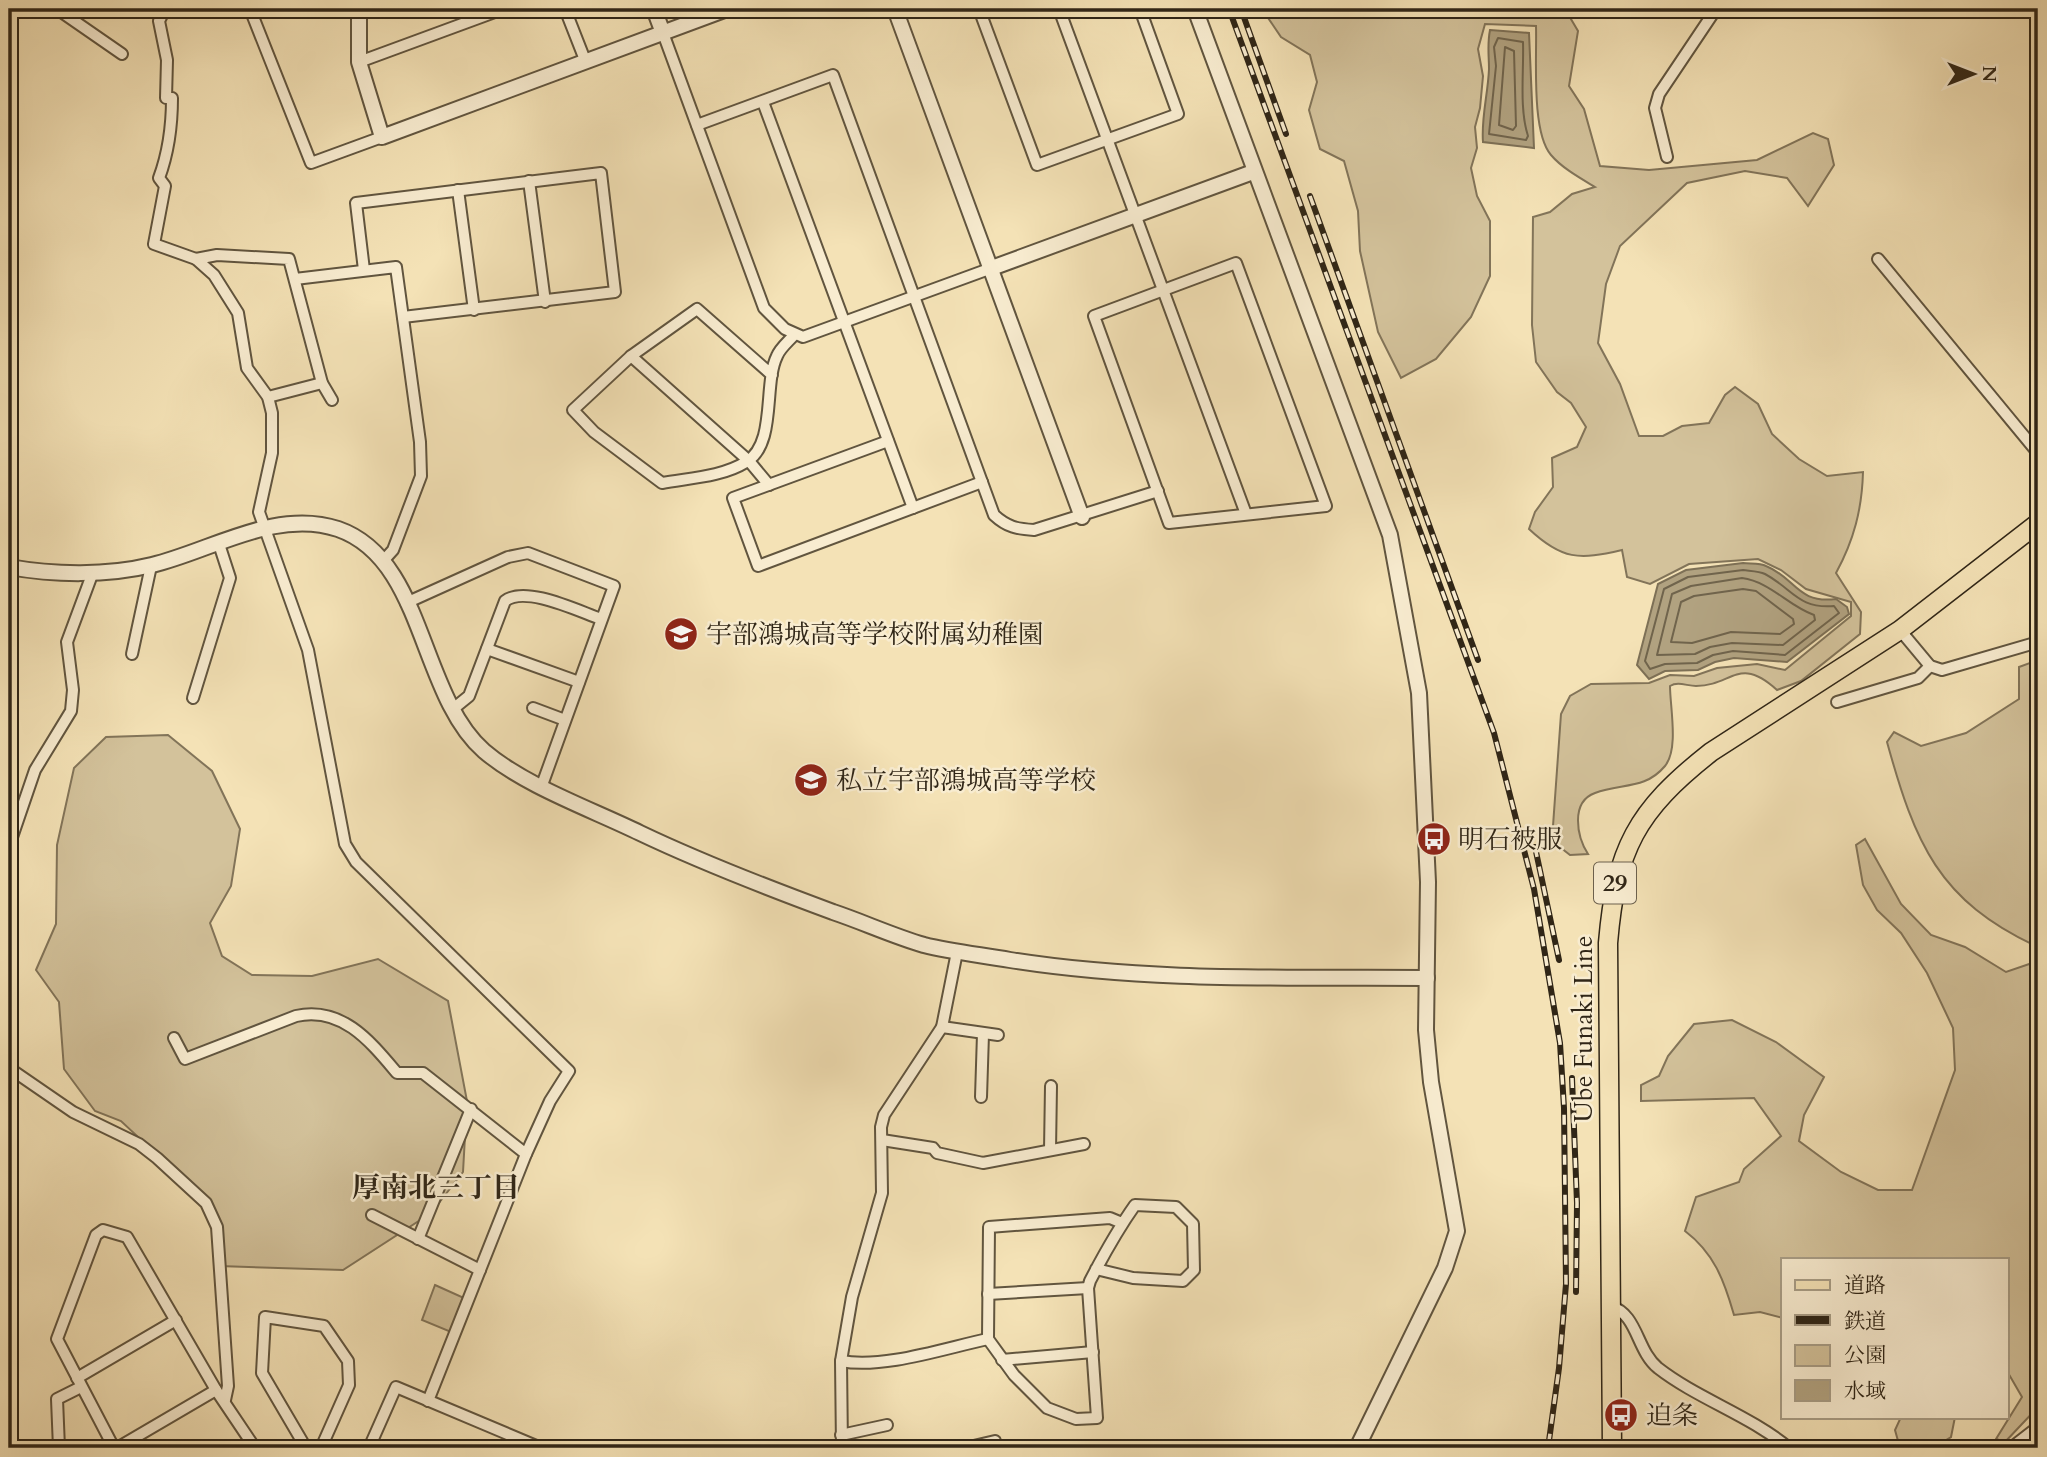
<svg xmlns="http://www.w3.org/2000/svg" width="2047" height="1457" font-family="Cardo,'Noto Serif JP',serif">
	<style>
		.green { fill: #d3c29b; stroke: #827459; stroke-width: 2 }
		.water { fill: #b1a280; stroke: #7d7056; stroke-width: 2 }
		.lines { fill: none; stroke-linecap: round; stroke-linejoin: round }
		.shore { stroke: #70644c; stroke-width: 2 }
		.minor-casing { stroke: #61553f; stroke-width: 14 }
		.tertiary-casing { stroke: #61553f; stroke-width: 18 }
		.primary-casing { stroke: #302617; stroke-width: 21 }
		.minor { stroke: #f8ecd0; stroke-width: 10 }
		.tertiary { stroke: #f8ecd0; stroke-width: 14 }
		.primary { stroke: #f4e2b6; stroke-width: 18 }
		.rail-casing { stroke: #302617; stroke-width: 6 }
		.rail { stroke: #f8ecd0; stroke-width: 3.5; stroke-dasharray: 10; stroke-linecap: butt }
		.labels { text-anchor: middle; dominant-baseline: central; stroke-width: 5; stroke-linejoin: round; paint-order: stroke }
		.shield { fill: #f8ecd0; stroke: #6c614e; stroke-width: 2 }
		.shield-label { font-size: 24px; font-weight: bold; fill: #302617 }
		.poi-label { font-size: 26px; fill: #302617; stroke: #f8ecd0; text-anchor: start }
		.street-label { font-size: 26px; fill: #302617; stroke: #f8ecd0 }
		.neighbourhood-label { font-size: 28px; font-weight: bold; fill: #302617; stroke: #f8ecd0 }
	</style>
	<rect width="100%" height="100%" fill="#f4e2b6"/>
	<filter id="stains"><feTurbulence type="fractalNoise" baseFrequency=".00286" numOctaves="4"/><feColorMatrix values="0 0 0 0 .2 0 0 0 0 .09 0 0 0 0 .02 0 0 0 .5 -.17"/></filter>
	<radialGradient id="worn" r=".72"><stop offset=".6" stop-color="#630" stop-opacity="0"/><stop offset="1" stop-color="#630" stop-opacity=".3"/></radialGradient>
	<g class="green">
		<path d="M 1262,9 L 1565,9 L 1578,31 L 1569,86 L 1584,109 L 1600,166 L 1649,170 L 1757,160 L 1813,133 L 1828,139 L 1834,165 L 1808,206 L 1787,178 L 1745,171 L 1687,183 L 1620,246 L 1606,284 L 1598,343 L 1620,384 L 1639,436 L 1663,436 L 1682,426 L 1709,423 L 1725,395 L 1735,387 L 1758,404 L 1772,434 L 1799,459 L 1827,476 L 1863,472 C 1862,509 1854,540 1836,573 L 1861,612 L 1860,634 L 1801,681 L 1777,690 C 1739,655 1732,686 1696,686 C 1687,686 1678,681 1670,686 C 1670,707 1679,749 1665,766 C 1645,790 1621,783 1595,793 C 1570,802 1577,837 1588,854 L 1570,855 L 1556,844 L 1553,826 L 1561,714 L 1570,696 L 1591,684 L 1649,683 L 1670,675 L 1694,676 L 1717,668 L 1757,664 L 1785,670 L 1851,616 L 1851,602 L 1806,589 L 1781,570 L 1758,559 L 1689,564 L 1650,584 L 1627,577 L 1622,550 C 1579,560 1562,560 1529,529 L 1535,512 L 1553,487 L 1552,458 L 1577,447 L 1586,427 L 1571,403 L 1557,392 L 1536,362 L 1532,325 L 1533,217 L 1550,212 L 1572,194 L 1595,187 C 1580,178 1562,168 1551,155 C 1531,132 1537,57 1536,26 L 1485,24 L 1478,49 L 1483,76 L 1480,108 L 1475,127 L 1477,148 L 1471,168 L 1477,196 L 1490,221 L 1490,276 L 1471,317 L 1436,359 L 1401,378 L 1378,332 L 1360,251 L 1358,211 L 1344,161 L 1320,149 L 1309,110 L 1317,82 L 1310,55 L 1281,37 Z"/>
		<path d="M 2038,660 L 2038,947 C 1938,901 1915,843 1887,742 L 1894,732 L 1921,746 L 1966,733 L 2019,699 L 2019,667 Z"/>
		<path d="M 168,735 L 212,771 L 240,829 L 231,886 L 210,923 L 222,956 L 252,975 L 312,976 L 378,959 L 448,1001 L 467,1101 L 463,1172 L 431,1213 L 343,1270 L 219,1266 L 211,1205 L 121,1121 L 95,1111 L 64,1069 L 59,1002 L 36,970 L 56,924 L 57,845 L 74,768 L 106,737 Z"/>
		<path d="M 1865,839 L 1901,904 L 1931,935 L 1965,947 L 2006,972 L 2038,961 L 2038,1407 L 2005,1442 L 1996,1439 L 2022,1397 L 2007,1371 L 2007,1259 L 1783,1259 L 1783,1318 L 1760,1312 L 1734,1315 C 1724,1280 1714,1253 1685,1231 L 1696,1197 L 1739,1182 L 1744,1169 L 1781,1136 L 1754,1098 L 1641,1101 L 1641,1085 L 1659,1076 L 1668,1056 L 1694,1024 L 1732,1020 L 1776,1042 L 1824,1077 L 1804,1115 L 1799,1141 L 1841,1172 L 1878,1190 L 1912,1190 L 1955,1070 L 1953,1028 L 1927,973 L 1901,933 L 1877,910 L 1863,885 L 1856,845 Z"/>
		<path d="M 435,1285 L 464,1298 L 451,1332 L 422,1320 Z"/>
		<path d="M 1901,1417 L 1955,1417 L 1951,1437 L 1933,1448 L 1900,1448 L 1895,1430 Z"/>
	</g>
	<g class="water">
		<path d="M 1490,30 L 1529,33 L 1534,148 L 1483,142 C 1481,118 1488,94 1489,69 C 1489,55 1487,45 1490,30 Z"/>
		<path d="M 1743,563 C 1750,564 1760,563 1766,566 C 1796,578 1797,604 1836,599 L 1847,607 L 1849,614 L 1787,662 L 1734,658 L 1715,662 L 1698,670 L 1665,671 L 1649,679 L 1637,665 L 1658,584 L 1686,570 Z"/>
	</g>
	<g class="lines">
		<g class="shore">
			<path d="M 1498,38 L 1523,42 C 1524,72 1519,108 1528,136 L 1526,140 L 1489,134 L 1496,66 L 1494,47 Z"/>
			<path d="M 1505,47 L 1514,51 L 1516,126 L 1513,130 L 1499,125 Z"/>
			<path d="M 1743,570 C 1750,571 1759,571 1765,574 C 1793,589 1798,609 1834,606 L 1839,613 L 1785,655 L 1733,651 L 1713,655 L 1697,663 L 1665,664 L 1650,669 L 1645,661 L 1664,589 L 1688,577 Z"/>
			<path d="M 1742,578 C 1771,582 1788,606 1814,615 L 1815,620 L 1783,645 L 1732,643 L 1710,647 L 1695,654 L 1657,655 L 1672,594 L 1691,586 Z"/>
			<path d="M 1743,589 L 1756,591 L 1793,619 L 1794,624 L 1780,634 L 1731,632 L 1692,643 L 1671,642 L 1681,602 L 1694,596 Z"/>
		</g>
		<g class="minor-casing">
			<g id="minor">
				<path d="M 57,9 L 122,54"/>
				<path d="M 165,9 L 159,21 L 167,60 L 166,98 L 172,98 C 172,127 169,151 159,178 L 165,186 L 154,244 L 196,259 L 214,275 L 238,313 L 247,368 L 268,397 L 272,413 L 272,453 L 259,512 L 308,650 L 345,844 L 356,862 L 569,1071 L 550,1101 L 526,1154 L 428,1401"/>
				<path d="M 250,9 L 311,163 L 382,137"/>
				<path d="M 565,9 L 585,60"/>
				<path d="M 979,9 L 1037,165 L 1178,114 L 1140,9"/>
				<path d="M 1059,9 L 1246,514"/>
				<path d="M 663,33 L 764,308 L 785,329 L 803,337 L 989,269"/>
				<path d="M 359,62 L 503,9"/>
				<path d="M 763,102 L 913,508"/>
				<path d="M 697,125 L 833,75 L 994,515 C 1007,527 1017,529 1034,530 L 1158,491"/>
				<path d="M 1667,157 L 1655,108 L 1659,94 L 1716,9"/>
				<path d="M 529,181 L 545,302"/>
				<path d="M 458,190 L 474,310"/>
				<path d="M 196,259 L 217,255 L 289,259 L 322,383 L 332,400"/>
				<path d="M 1878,259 L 2038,453"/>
				<path d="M 1236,263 L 1326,506 L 1169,523 L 1094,316 Z"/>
				<path d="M 364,270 L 356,203 L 601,173 L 615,292 L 403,317"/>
				<path d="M 295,279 L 396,267 L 420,442 L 421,476 L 393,550 L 383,561"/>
				<path d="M 631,356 L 749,461 L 769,485"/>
				<path d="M 772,375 L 697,309 L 631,356 L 573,410 L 594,432 L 662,483 C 689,478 722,477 746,462 C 777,444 763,384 777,356 C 780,348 789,341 794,335"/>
				<path d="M 268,397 L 322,383"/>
				<path d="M 888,441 L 733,498 L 758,566 L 982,482"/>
				<path d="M 406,603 L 508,557 L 528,553 L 614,586 L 542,785"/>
				<path d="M 1900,630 L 1930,666 L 1942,670 L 2038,642"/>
				<path d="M 487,649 L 579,682"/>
				<path d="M 132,654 L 151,566"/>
				<path d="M 193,698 L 230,578 L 219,544"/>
				<path d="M 1837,702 L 1918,678 L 1930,666"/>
				<path d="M 533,708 L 565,720"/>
				<path d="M 453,709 L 469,696 L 505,601 C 525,585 578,611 601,619"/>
				<path d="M 9,846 L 35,770 L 71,711 L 73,690 L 67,642 L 93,572"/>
				<path d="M 942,1027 L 998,1035"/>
				<path d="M 174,1038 L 185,1059 L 296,1016 C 342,1006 370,1041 397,1073 L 423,1073 L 526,1154"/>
				<path d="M 9,1068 L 73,1112 L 139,1144 L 157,1158 L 206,1203 L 217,1227 L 228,1386 L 225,1400"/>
				<path d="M 981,1097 L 983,1034"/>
				<path d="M 882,1140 L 933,1148 L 937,1153 L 983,1163 L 1084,1144"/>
				<path d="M 1050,1150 L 1051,1086"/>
				<path d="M 372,1215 L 480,1270"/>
				<path d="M 418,1239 L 471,1109"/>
				<path d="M 1096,1269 L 1133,1278 L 1183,1281 L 1194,1270 L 1193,1224 L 1176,1207 L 1135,1205 C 1118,1229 1104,1254 1090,1281 L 1088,1288 L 1097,1418 L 1076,1419 L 1047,1408 L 1014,1375 L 988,1339 L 989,1227 L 1110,1218 L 1122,1223"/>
				<path d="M 988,1294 L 1088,1288"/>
				<path d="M 1610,1306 C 1638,1314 1636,1350 1658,1368 C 1698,1399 1749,1415 1789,1448"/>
				<path d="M 1002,1360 L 1093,1352"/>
				<path d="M 841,1361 C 884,1369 945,1348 988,1339"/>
				<path d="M 77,1378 L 176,1320"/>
				<path d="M 841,1435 L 887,1425"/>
				<path d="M 59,1448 L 57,1399 L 81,1387"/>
				<path d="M 114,1448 L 57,1339 L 96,1235 L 103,1230 L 127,1237 L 216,1390 L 255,1448"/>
				<path d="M 117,1448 L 216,1390"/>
				<path d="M 306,1448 L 262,1373 L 265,1317 L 324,1326 L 348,1361 L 349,1385 L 321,1448"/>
				<path d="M 369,1448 L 396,1387 L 541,1448"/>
				<path d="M 842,1448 L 841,1361 L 852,1297 L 882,1193 L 881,1127 L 884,1115 L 942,1027 L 957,952"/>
				<path d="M 965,1448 L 995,1441"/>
				<path d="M 2011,1448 L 2038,1427"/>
			</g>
		</g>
		<g class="tertiary-casing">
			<g id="tertiary">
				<path d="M 359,9 L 359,62 L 382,137 L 727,9"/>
				<path d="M 654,9 L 663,33"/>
				<path d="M 895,9 L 1082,517"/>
				<path d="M 1195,9 L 1390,535 L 1419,693 L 1428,882 L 1426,1030 L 1431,1082 L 1457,1231 L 1445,1268 L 1357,1448"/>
				<path d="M 989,269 L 1253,172"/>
				<path d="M 9,567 C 54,575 107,576 152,565 C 211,551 276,508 338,529 C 425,559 419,694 484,751 C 525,786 591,809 640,833 C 703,863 768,888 833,912 C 863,922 893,936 924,945 C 952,952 982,955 1010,960 C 1148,982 1288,977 1427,978"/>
			</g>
		</g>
		<g class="primary-casing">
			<path id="primary" d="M 1612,1448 L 1608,943 C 1616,849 1636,811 1711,752 L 1900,630 L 2038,523"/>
		</g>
		<use href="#minor" class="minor"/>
		<use href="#tertiary" class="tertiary"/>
		<use href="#primary" class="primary"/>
		<g class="rail-casing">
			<g id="rail">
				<path d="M 1229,9 L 1494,733 L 1534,889 L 1560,1043 L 1564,1108 L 1566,1284 L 1559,1368 L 1548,1448"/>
				<path d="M 1241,9 L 1286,134"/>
				<path d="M 1310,196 L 1478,660"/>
				<path d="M 1535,847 L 1559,960"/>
				<path d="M 1572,1078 L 1577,1203 L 1576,1292"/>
			</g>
		</g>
		<use href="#rail" class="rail"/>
	</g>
	<defs>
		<g id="school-disc" transform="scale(1.75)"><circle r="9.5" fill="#8f2418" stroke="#f8ecd0"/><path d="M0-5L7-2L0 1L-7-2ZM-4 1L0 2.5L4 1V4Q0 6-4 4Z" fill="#fff"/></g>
		<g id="bus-disc" transform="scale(1.75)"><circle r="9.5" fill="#8f2418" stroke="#f8ecd0"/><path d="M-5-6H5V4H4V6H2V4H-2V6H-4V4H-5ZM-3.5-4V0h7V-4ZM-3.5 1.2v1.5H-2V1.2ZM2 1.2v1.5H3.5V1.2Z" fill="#fff"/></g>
	</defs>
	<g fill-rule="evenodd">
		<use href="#school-disc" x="681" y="634"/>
		<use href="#school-disc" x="811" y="780"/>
		<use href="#bus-disc" x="1434" y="839"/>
		<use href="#bus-disc" x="1621" y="1415"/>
	</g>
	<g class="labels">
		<rect class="shield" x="1594" y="862.5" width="42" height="41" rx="5"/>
		<g class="shield-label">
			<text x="1615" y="883">29</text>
		</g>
		<g class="poi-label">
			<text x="706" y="634">宇部鴻城高等学校附属幼稚園</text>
			<text x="836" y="780">私立宇部鴻城高等学校</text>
			<text x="1458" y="839">明石被服</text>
			<text x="1646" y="1415">迫条</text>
		</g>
		<g class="street-label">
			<text transform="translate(1583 1029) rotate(-90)">Ube Funaki Line</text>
		</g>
		<g class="neighbourhood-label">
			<text x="436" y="1188">厚南北三丁目</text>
		</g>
	</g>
	<rect width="2047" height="1457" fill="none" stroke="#f4e2b6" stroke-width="35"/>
	<rect x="10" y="10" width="2026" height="1436" fill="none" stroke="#302617" stroke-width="3.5"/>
	<rect x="18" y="18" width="2012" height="1422" fill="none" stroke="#302617" stroke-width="2"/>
	<rect x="1781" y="1258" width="228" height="161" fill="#f8ecd0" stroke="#a89d86" stroke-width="2"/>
	<rect x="1795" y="1280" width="35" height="10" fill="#f4e2b6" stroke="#a89d86" stroke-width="2"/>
	<text x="1844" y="1292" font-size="21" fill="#302617">道路</text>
	<rect x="1795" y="1315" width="35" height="10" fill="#302617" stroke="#a89d86" stroke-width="2"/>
	<text x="1844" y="1328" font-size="21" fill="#302617">鉄道</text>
	<rect x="1795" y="1345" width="35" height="21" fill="#d3c29b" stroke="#a89d86" stroke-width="2"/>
	<text x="1844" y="1362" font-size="21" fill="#302617">公園</text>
	<rect x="1795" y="1380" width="35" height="21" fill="#b1a280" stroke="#a89d86" stroke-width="2"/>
	<text x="1844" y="1398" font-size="21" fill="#302617">水域</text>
	<g transform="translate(1973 74) rotate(90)" stroke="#f8ecd0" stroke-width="5" paint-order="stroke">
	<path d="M0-5L12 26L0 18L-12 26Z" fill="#302617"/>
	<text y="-10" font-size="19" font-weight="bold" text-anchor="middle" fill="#302617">N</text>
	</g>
	<rect width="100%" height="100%" filter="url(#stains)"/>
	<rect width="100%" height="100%" fill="url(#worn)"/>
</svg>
